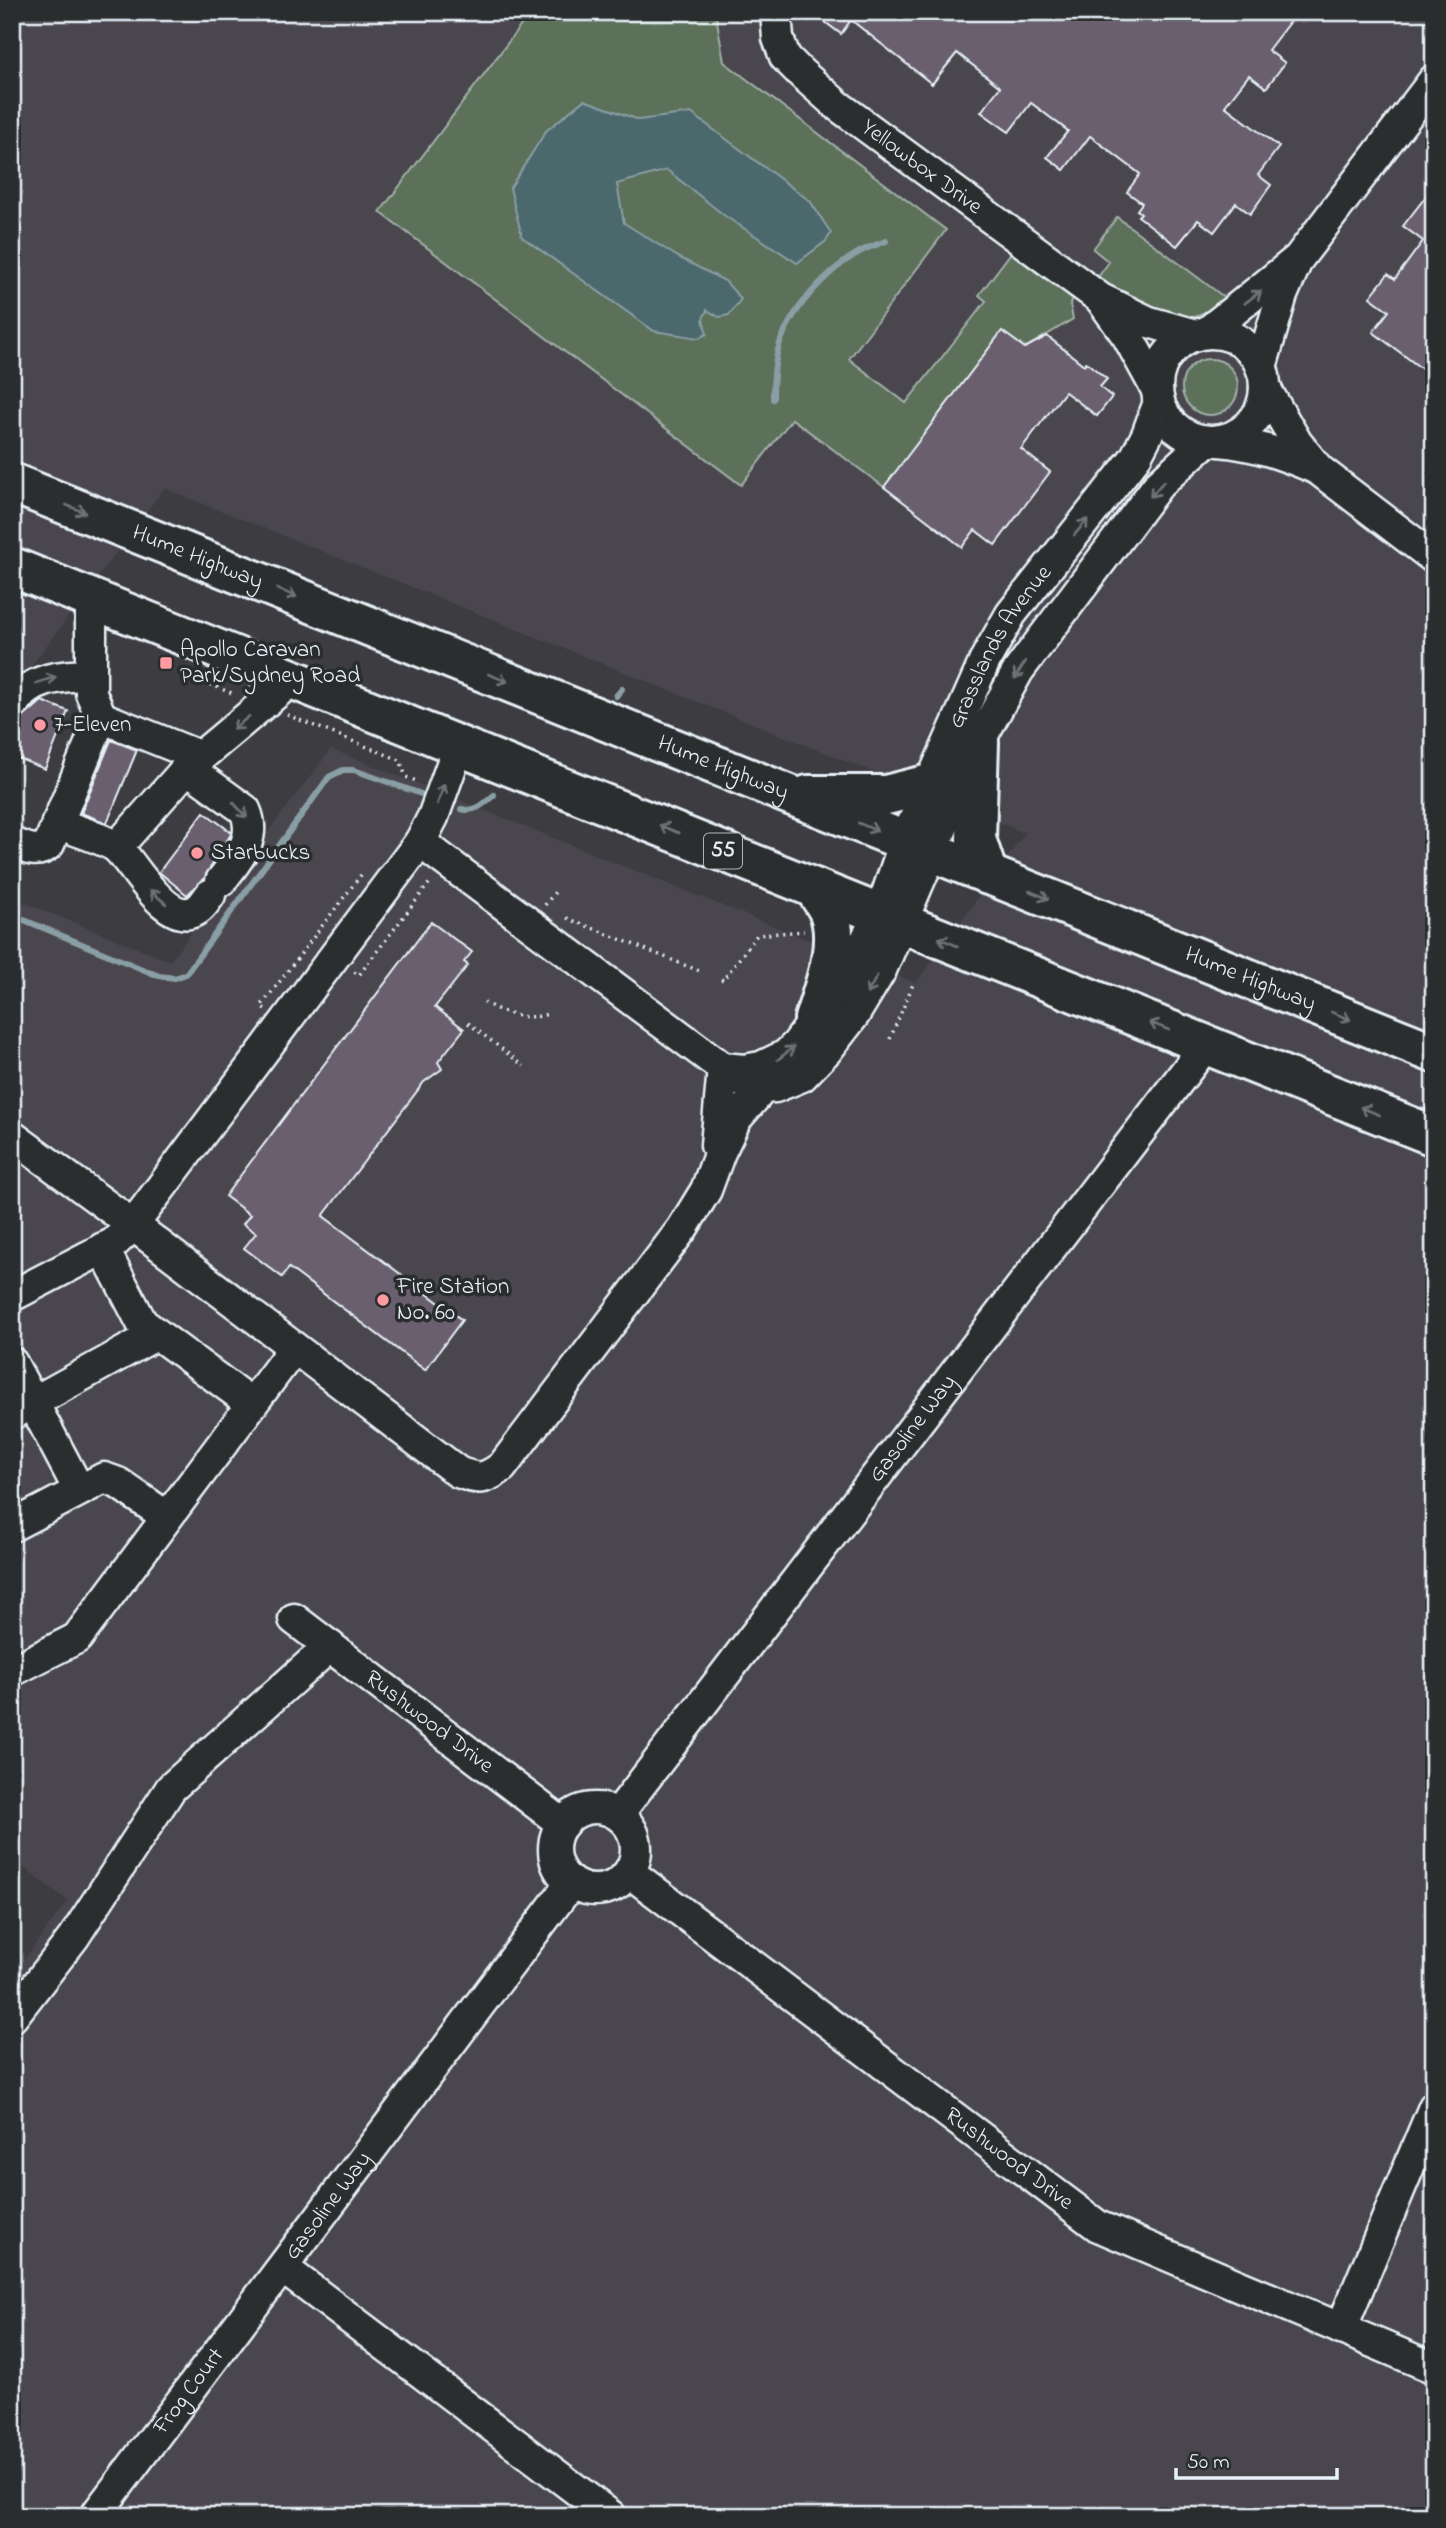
<svg xmlns="http://www.w3.org/2000/svg" width="1446" height="2528" font-family="'Indie Flower',sans-serif">
	<style>
		.built { fill: #4a464e }
		.green { fill: #5c705a; stroke: #a2b0a9; stroke-width: 2 }
		.water { fill: #4b686d; stroke: #8a9fa5; stroke-width: 2 }
		.lines { fill: none; stroke-linecap: round; stroke-linejoin: round }
		.stream { stroke: #8a9fa5; stroke-width: 6 }
		.building { fill: #695e6e; stroke: #e8f1f8; stroke-width: 2 }
		.minor-casing { stroke: #e8f1f8; stroke-width: 35 }
		.highway-casing { stroke: #e8f1f8; stroke-width: 44 }
		.path { stroke: #e8f1f8; stroke-width: 3.5; stroke-dasharray: 2 5; stroke-linecap: butt }
		.minor { stroke: #2a2d2e; stroke-width: 30 }
		.highway { stroke: #2a2d2e; stroke-width: 38 }
		.oneway { stroke: #6c7275 }
		.poi-dot { fill: #ff9aa2; stroke: #2a2d2e; stroke-width: 2.5 }
		.labels { text-anchor: middle; dominant-baseline: central; stroke-width: 7; stroke-linejoin: round; paint-order: stroke }
		.shield { fill: #2a2d2e; stroke: #afb6bb; stroke-width: 2 }
		.shield-label { font-size: 21px; font-weight: bold; fill: #e8f1f8 }
		.street-label { font-size: 23px; fill: #e8f1f8; stroke: #2a2d2e }
		.poi-label { font-size: 23px; fill: #e8f1f8; stroke: #2a2d2e; text-anchor: start }
	</style>
	<rect width="100%" height="100%" fill="#3d3c41"/>
	<filter id="ink" filterUnits="userSpaceOnUse"><feTurbulence type="fractalNoise" baseFrequency=".0143" numOctaves="2"/><feDisplacementMap in="SourceGraphic" scale="14" xChannelSelector="R" yChannelSelector="G"/><feConvolveMatrix kernelMatrix="1 2 1 2 8 2 1 2 1" color-interpolation-filters="sRGB"/></filter>
	<g filter="url(#ink)">
		<path class="built" d="M 12,12 L 1434,12 L 1434,2516 L 12,2516 L 12,1975 L 68,1901 L 12,1859 L 12,898 L 170,961 L 331,749 L 916,983 L 1025,833 L 164,488 L 12,692 Z"/>
		<g class="green">
			<path d="M 531,12 L 712,12 L 716,15 L 724,62 L 946,230 L 849,359 L 906,403 L 986,301 L 979,295 L 1010,254 L 1018,254 L 1075,296 L 1070,304 L 1073,319 L 1025,348 L 1002,332 L 884,487 L 792,419 L 741,485 L 380,212 Z"/>
			<path d="M 1117,217 L 1228,300 L 1193,318 L 1175,320 L 1096,280 L 1109,262 L 1093,249 Z"/>
			<circle cx="1210" cy="387" r="28"/>
		</g>
		<path class="water" d="M 584,100 L 639,120 L 691,113 L 810,201 L 831,233 L 826,241 L 797,263 L 725,216 L 667,170 L 617,184 L 624,223 L 678,257 L 725,281 L 741,299 L 729,315 L 719,317 L 707,310 L 703,319 L 707,334 L 699,338 L 654,331 L 522,237 L 510,188 L 546,131 Z"/>
		<g class="lines">
			<g class="stream">
				<path d="M 773,399 C 773,379 774,359 781,340 C 794,307 826,272 856,254 C 865,248 876,245 886,241"/>
				<path d="M 616,696 L 622,689"/>
				<path d="M 461,809 C 475,813 484,804 494,795"/>
				<path d="M 12,915 L 159,976 L 175,978 L 186,974 L 329,777 L 343,770 L 354,770 L 424,795"/>
			</g>
		</g>
		<g class="building">
			<path d="M 832,12 L 1297,12 L 1268,50 L 1285,63 L 1266,88 L 1249,75 L 1225,106 L 1279,147 L 1258,175 L 1271,185 L 1250,214 L 1236,203 L 1214,232 L 1198,220 L 1177,246 L 1138,216 L 1141,213 L 1137,210 L 1142,203 L 1127,192 L 1140,174 L 1090,136 L 1064,170 L 1047,157 L 1068,131 L 1031,103 L 1009,132 L 981,112 L 1000,87 L 957,53 L 932,84 L 851,20 L 841,34 L 825,22 Z"/>
			<path d="M 1434,186 L 1434,378 L 1373,332 L 1389,311 L 1370,297 L 1388,274 L 1395,279 L 1423,241 L 1403,226 Z"/>
			<path d="M 1002,331 L 1025,348 L 1047,336 L 1084,365 L 1086,362 L 1107,379 L 1100,387 L 1112,397 L 1097,416 L 1065,392 L 1021,449 L 1050,472 L 995,545 L 975,530 L 962,547 L 884,487 Z"/>
			<path d="M 42,701 L 68,711 L 45,769 L 12,756 L 12,739 L 20,720 Z"/>
			<path d="M 111,740 L 137,750 L 107,823 L 81,813 Z"/>
			<path d="M 204,812 L 231,832 L 231,834 L 204,879 L 187,895 L 159,872 Z"/>
			<path d="M 431,922 L 472,952 L 464,962 L 468,965 L 435,1007 L 464,1029 L 438,1062 L 442,1069 L 424,1082 L 323,1216 L 462,1320 L 425,1370 L 289,1268 L 282,1277 L 244,1248 L 256,1233 L 243,1224 L 250,1215 L 225,1196 Z"/>
		</g>
		<g class="lines">
			<g class="minor-casing">
				<g id="minor">
					<path id="s1" d="M 776,12 L 778,38 L 785,57 L 802,74 L 837,105 L 1101,299 L 1149,322 L 1195,335"/>
					<path d="M 1103,302 L 1128,337 L 1157,390"/>
					<path d="M 1206,333 L 1298,259 L 1434,80"/>
					<circle cx="1211" cy="387" r="54"/>
					<path d="M 1261,367 L 1282,295 L 1296,263"/>
					<path d="M 1265,388 L 1297,443 L 1319,470 L 1434,558"/>
					<path d="M 1219,441 C 1254,444 1283,454 1315,468"/>
					<path d="M 12,705 C 32,678 58,676 89,675"/>
					<path d="M 101,717 L 201,757"/>
					<path d="M 187,768 L 245,810 C 258,839 238,858 221,881"/>
					<path d="M 57,823 C 71,829 109,840 118,849 C 134,864 166,926 195,911 C 202,908 206,900 210,895"/>
					<path d="M 420,842 L 433,817 L 459,745"/>
					<path d="M 12,843 C 26,848 37,855 49,844 L 101,717 L 91,693 L 91,599"/>
					<path d="M 117,847 L 187,768 L 293,679"/>
					<path id="s2" d="M 723,1068 L 744,1070 L 761,1067 L 786,1055 L 797,1044 L 845,978 L 880,914 L 905,841 L 986,658 L 1011,614 L 1135,458 L 1147,435 L 1159,402"/>
					<path d="M 763,1088 L 736,1119 L 720,1152 L 706,1190 L 682,1229 L 502,1467 C 484,1480 479,1480 458,1472 L 133,1225 L 420,842 L 739,1080 L 763,1088 L 775,1087 L 802,1076 L 827,1050 L 854,1015 L 881,970 L 979,742 L 1018,671 L 1159,484 L 1206,441"/>
					<path d="M 12,1136 L 133,1225 L 114,1243 L 12,1296"/>
					<path d="M 716,1145 L 723,1068"/>
					<path d="M 103,1248 L 142,1323 L 252,1404"/>
					<path d="M 12,1363 L 79,1490"/>
					<path d="M 12,1414 L 157,1334"/>
					<path d="M 12,1526 L 104,1478 L 118,1483 L 167,1517"/>
					<path id="s3" d="M 294,1619 L 563,1824"/>
					<path d="M 12,1671 L 77,1638 L 294,1348"/>
					<circle cx="595" cy="1849" r="41"/>
					<path id="s4" d="M 618,1814 L 1206,1045"/>
					<path id="s5" d="M 629,1872 L 1098,2226 L 1434,2368"/>
					<path d="M 12,2017 L 74,1937 L 171,1788 L 330,1646"/>
					<path d="M 283,2268 L 611,2516"/>
					<path d="M 1341,2329 L 1434,2107"/>
					<path id="s6" d="M 95,2516 L 571,1883"/>
				</g>
			</g>
			<g class="highway-casing">
				<g id="highway">
					<path id="s7" d="M 12,483 L 1434,1053"/>
					<path d="M 12,567 L 1434,1136"/>
					<path d="M 979,742 L 976,839 L 988,875"/>
					<path d="M 808,795 L 886,795 L 930,784"/>
					<path d="M 814,1019 C 824,987 841,945 829,912 C 825,903 819,896 814,888"/>
				</g>
			</g>
			<g class="path">
				<path d="M 184,674 L 234,694"/>
				<path d="M 287,715 L 400,760 L 406,777 L 419,782"/>
				<path d="M 545,905 L 555,892"/>
				<path d="M 567,918 L 702,972"/>
				<path d="M 354,972 L 359,975 L 431,881"/>
				<path d="M 721,979 L 723,980 L 757,935 L 804,931"/>
				<path d="M 484,1002 C 503,1014 529,1022 550,1013"/>
				<path d="M 265,1009 L 261,1006 L 364,871"/>
				<path d="M 468,1023 L 524,1066"/>
				<path d="M 890,1039 L 914,982"/>
			</g>
			<use href="#minor" class="minor"/>
			<use href="#highway" class="highway"/>
		</g>
		<defs><path id="oneway-shaft" d="M-6 0H5M1.5-3L5.5 0L1.5 3" fill="none" stroke-width="1.6" stroke-linecap="round" stroke-linejoin="round" transform="scale(1.75)"/></defs>
		<g class="oneway">
			<use href="#oneway-shaft" transform="translate(1253 297) rotate(-38)"/>
			<use href="#oneway-shaft" transform="translate(1157 489) rotate(131)"/>
			<use href="#oneway-shaft" transform="translate(76 509) rotate(22)"/>
			<use href="#oneway-shaft" transform="translate(1081 527) rotate(-50)"/>
			<use href="#oneway-shaft" transform="translate(287 593) rotate(22)"/>
			<use href="#oneway-shaft" transform="translate(1020 670) rotate(123)"/>
			<use href="#oneway-shaft" transform="translate(498 678) rotate(22)"/>
			<use href="#oneway-shaft" transform="translate(46 680) rotate(-17)"/>
			<use href="#oneway-shaft" transform="translate(241 723) rotate(140)"/>
			<use href="#oneway-shaft" transform="translate(441 794) rotate(-70)"/>
			<use href="#oneway-shaft" transform="translate(240 810) rotate(48)"/>
			<use href="#oneway-shaft" transform="translate(868 827) rotate(22)"/>
			<use href="#oneway-shaft" transform="translate(669 829) rotate(-158)"/>
			<use href="#oneway-shaft" transform="translate(1039 895) rotate(22)"/>
			<use href="#oneway-shaft" transform="translate(158 897) rotate(-139)"/>
			<use href="#oneway-shaft" transform="translate(948 942) rotate(-158)"/>
			<use href="#oneway-shaft" transform="translate(872 985) rotate(119)"/>
			<use href="#oneway-shaft" transform="translate(1341 1016) rotate(22)"/>
			<use href="#oneway-shaft" transform="translate(1159 1026) rotate(-158)"/>
			<use href="#oneway-shaft" transform="translate(786 1053) rotate(-39)"/>
			<use href="#oneway-shaft" transform="translate(1370 1111) rotate(-158)"/>
		</g>
	</g>
	<g class="poi-dot">
		<rect x="159" y="656" width="14" height="14" rx="3.5"/>
		<circle cx="40" cy="725" r="7"/>
		<circle cx="197" cy="853" r="7"/>
		<circle cx="383" cy="1300" r="7"/>
	</g>
	<g class="labels">
		<rect class="shield" x="704" y="833.5" width="38" height="35" rx="5"/>
		<g class="shield-label">
			<text x="723" y="851">55</text>
		</g>
		<g class="street-label">
			<text stroke="none"><textPath href="#s1" startOffset="222">Yellowbox Drive</textPath></text>
			<text stroke="none"><textPath href="#s7" startOffset="200">Hume Highway</textPath></text>
			<text stroke="none"><textPath href="#s2" startOffset="530">Grasslands Avenue</textPath></text>
			<text stroke="none"><textPath href="#s7" startOffset="766">Hume Highway</textPath></text>
			<text stroke="none"><textPath href="#s7" startOffset="1334">Hume Highway</textPath></text>
			<text stroke="none"><textPath href="#s4" startOffset="485">Gasoline Way</textPath></text>
			<text stroke="none"><textPath href="#s3" startOffset="170">Rushwood Drive</textPath></text>
			<text stroke="none"><textPath href="#s5" startOffset="476">Rushwood Drive</textPath></text>
			<text stroke="none"><textPath href="#s6" startOffset="388">Gasoline Way</textPath></text>
			<text stroke="none"><textPath href="#s6" startOffset="156">Frog Court</textPath></text>
		</g>
		<g class="poi-label">
			<text x="180" y="650">Apollo Caravan<tspan x="180" dy="26">Park/Sydney Road</tspan></text>
			<text x="54" y="725">7-Eleven</text>
			<text x="211" y="853">Starbucks</text>
			<text x="397" y="1287">Fire Station<tspan x="397" dy="26">No. 60</tspan></text>
		</g>
	</g>
	<rect width="1446" height="2528" fill="none" stroke="#2a2d2e" stroke-width="42"/>
	<rect x="21" y="21" width="1404" height="2486" fill="none" stroke="#e8f1f8" stroke-width="2.5" filter="url(#ink)"/>
	<path d="M1176 2468v10h161v-10" fill="none" stroke="#e8f1f8" stroke-width="3.5"/>
	<text x="1187" y="2468" font-size="21" fill="#e8f1f8" stroke="#2a2d2e" stroke-width="5" paint-order="stroke">50 m</text>
</svg>
